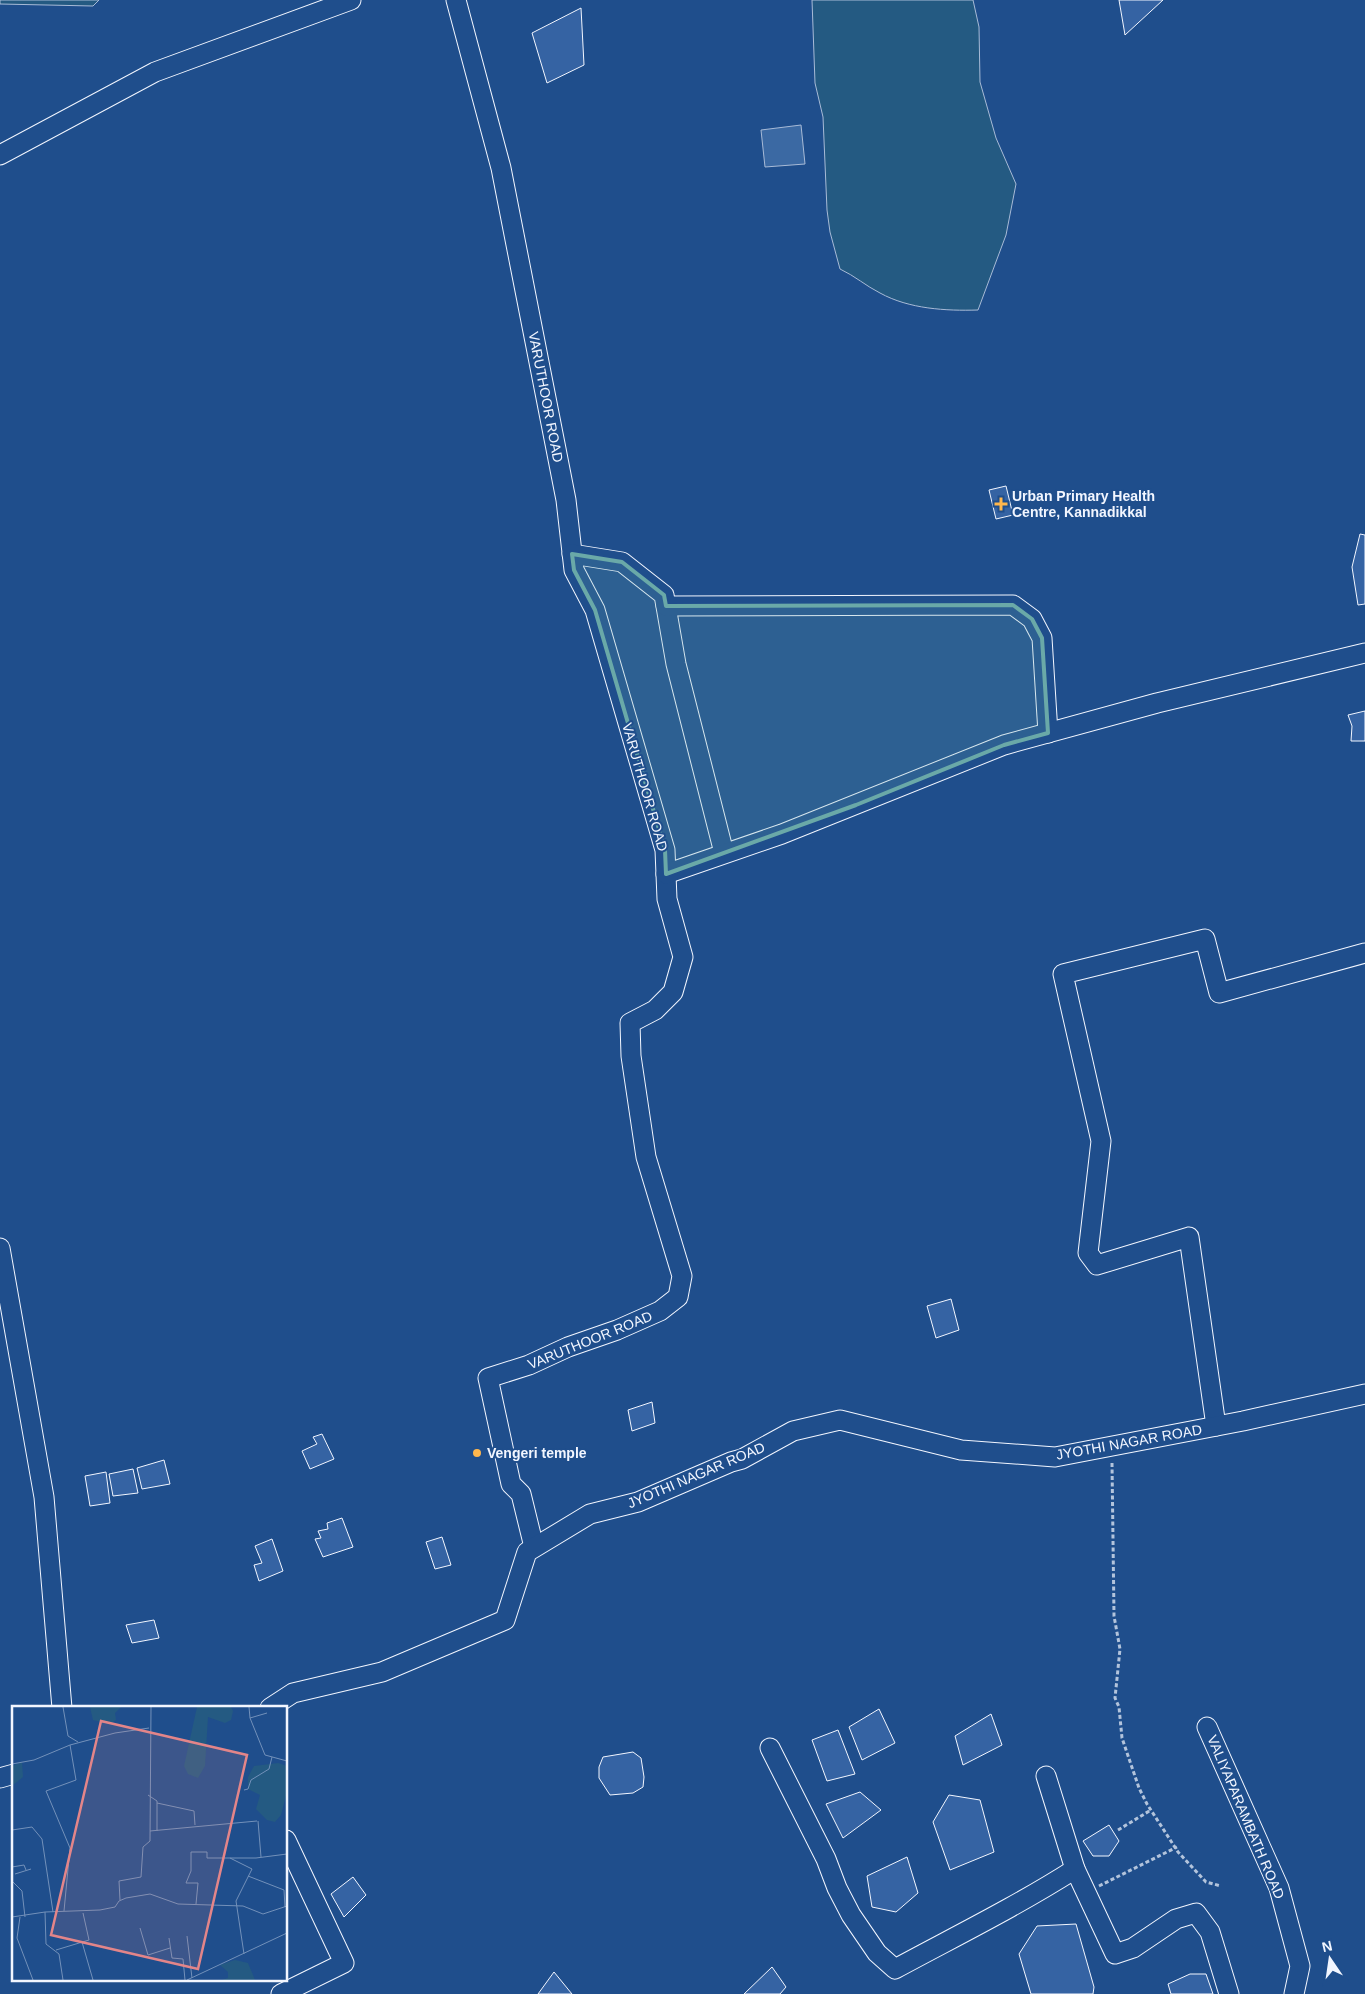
<svg xmlns="http://www.w3.org/2000/svg" width="1365" height="1994" font-family="Helvetica,sans-serif">
	<style>
		.green { fill: #245a82; stroke: #a8bbd7 }
		.water { fill: #3b69a3; stroke: #a8bbd7 }
		.building { fill: #3563a3; stroke: #f2f6ff }
		.lines { fill: none; stroke-linecap: round; stroke-linejoin: round }
		.minor-casing { stroke: #f2f6ff; stroke-width: 21 }
		.path { stroke: #b3c4dc; stroke-width: 3; stroke-dasharray: 4 2.5; stroke-linecap: butt }
		.minor { stroke: #1f4e8c; stroke-width: 19 }
		.marked { fill: #6aa9a8; fill-opacity: 0.2; stroke: #6aa9a8; stroke-width: 4; stroke-linejoin: round }
		.poi-dot { fill: #ffb74d; stroke: #1f4e8c; stroke-width: 2 }
		.labels { text-anchor: middle; dominant-baseline: central; stroke-width: 4; stroke-linejoin: round; paint-order: stroke }
		.street-label { font-size: 14px; fill: #f2f6ff; stroke: #1f4e8c }
		.poi-label { font-size: 14px; font-weight: bold; fill: #f2f6ff; stroke: #1f4e8c; text-anchor: start }
		.inset-road { fill: none; stroke: #7391ba; stroke-width: 1 }
		.view { fill: #e38589; fill-opacity: 0.15; stroke: #e38589; stroke-width: 2.5 }
		.inset-edge { fill: none; stroke: #f2f6ff; stroke-width: 2.5 }
	</style>
	<rect width="100%" height="100%" fill="#1f4e8c"/>
	<g class="green">
		<path d="M 0,0 L 99,0 L 93,6 L 0,4 Z"/>
		<path d="M 812,0 L 973,0 L 979,27 L 980,82 L 996,138 L 1016,184 L 1006,235 L 978,310 C 946,311 909,309 880,293 C 866,286 855,276 840,269 L 830,232 L 827,210 L 823,117 L 815,83 Z"/>
	</g>
	<path class="water" d="M 801,125 L 805,164 L 765,167 L 761,130 Z"/>
	<g class="building">
		<path d="M 1119,0 L 1163,0 L 1125,35 Z"/>
		<path d="M 581,8 L 584,65 L 547,83 L 532,33 Z"/>
		<path d="M 1006,486 L 1013,515 L 996,519 L 989,490 Z"/>
		<path d="M 1360,534 L 1365,535 L 1365,604 L 1358,605 L 1352,567 Z"/>
		<path d="M 1365,711 L 1365,741 L 1351,741 L 1352,726 L 1348,715 Z"/>
		<path d="M 951,1299 L 959,1330 L 936,1338 L 927,1306 Z"/>
		<path d="M 652,1402 L 655,1423 L 632,1431 L 628,1410 Z"/>
		<path d="M 322,1434 L 334,1459 L 310,1469 L 302,1451 L 317,1444 L 313,1437 Z"/>
		<path d="M 164,1460 L 170,1484 L 142,1489 L 137,1468 Z"/>
		<path d="M 133,1469 L 138,1493 L 113,1496 L 109,1474 Z"/>
		<path d="M 106,1472 L 110,1503 L 90,1506 L 85,1476 Z"/>
		<path d="M 342,1518 L 353,1547 L 323,1557 L 315,1539 L 321,1538 L 318,1531 L 328,1529 L 327,1523 Z"/>
		<path d="M 442,1537 L 451,1565 L 435,1569 L 426,1542 Z"/>
		<path d="M 272,1539 L 283,1571 L 259,1581 L 254,1565 L 262,1563 L 255,1546 Z"/>
		<path d="M 154,1620 L 159,1638 L 132,1643 L 126,1625 Z"/>
		<path d="M 879,1709 L 895,1743 L 862,1760 L 849,1727 Z"/>
		<path d="M 991,1714 L 1002,1745 L 963,1765 L 955,1736 Z"/>
		<path d="M 838,1730 L 855,1774 L 827,1781 L 812,1740 Z"/>
		<path d="M 633,1752 L 641,1758 L 644,1777 L 643,1787 L 633,1793 L 610,1795 L 599,1778 L 599,1767 L 603,1757 Z"/>
		<path d="M 860,1792 L 881,1810 L 843,1838 L 826,1804 Z"/>
		<path d="M 949,1795 L 980,1800 L 994,1852 L 950,1870 L 933,1822 Z"/>
		<path d="M 1109,1825 L 1119,1841 L 1109,1856 L 1093,1856 L 1083,1841 Z"/>
		<path d="M 907,1857 L 918,1893 L 896,1912 L 872,1907 L 867,1876 Z"/>
		<path d="M 353,1877 L 366,1895 L 344,1917 L 331,1894 Z"/>
		<path d="M 1076,1924 L 1094,1987 L 1093,1994 L 1031,1994 L 1019,1954 L 1037,1926 Z"/>
		<path d="M 772,1967 L 786,1987 L 780,1994 L 744,1994 Z"/>
		<path d="M 554,1972 L 572,1994 L 538,1994 Z"/>
		<path d="M 1190,1974 L 1206,1974 L 1213,1994 L 1171,1994 L 1168,1984 Z"/>
	</g>
	<g class="lines">
		<g class="minor-casing">
			<g id="minor">
				<path d="M 456,0 L 501,168 L 566,500 L 574,570 L 595,610 L 665,850 L 667,899 L 683,957 L 673,992 L 655,1010 L 630,1023 L 631,1056 L 646,1157 L 682,1276 L 678,1297 L 660,1311 L 617,1330 L 568,1347 L 529,1365 L 488,1378 L 511,1484 L 521,1494 L 534,1547"/>
				<path d="M 0,155 L 155,72 L 351,0"/>
				<path d="M 572,554 L 622,562 L 664,595 L 676,664 L 724,853"/>
				<path d="M 666,606 L 1013,605 L 1032,619 L 1042,638 L 1048,733"/>
				<path d="M 666,874 L 782,834 L 1004,745 L 1157,703 L 1365,653"/>
				<path d="M 0,1248 L 44,1497 L 62,1708"/>
				<path d="M 1216,1426 L 1189,1237 L 1097,1265 L 1088,1253 L 1101,1141 L 1063,974 L 1205,939 L 1219,993 L 1365,953"/>
				<path d="M 270,1708 L 293,1693 L 382,1672 L 505,1620 L 527,1552 L 590,1514 L 638,1502 L 731,1462 L 742,1459 L 793,1431 L 840,1420 L 961,1450 L 1055,1457 L 1243,1421 L 1365,1394"/>
				<path d="M 1207,1727 L 1279,1888 L 1300,1966 L 1294,1994"/>
				<path d="M 770,1748 L 826,1859 L 837,1888 L 851,1915 L 877,1953 L 895,1969 C 956,1936 1017,1906 1075,1869"/>
				<path d="M 1046,1776 L 1075,1869 L 1115,1954 L 1133,1948 L 1176,1919 L 1196,1913 L 1210,1932 L 1229,1994"/>
				<path d="M 0,1778 L 14,1774"/>
				<path d="M 281,1994 L 344,1963 L 286,1840"/>
			</g>
		</g>
		<g class="path">
			<path d="M 1112,1463 L 1114,1616 L 1120,1649 L 1115,1698 L 1119,1707 L 1122,1738 L 1139,1788 L 1147,1804 L 1178,1852 L 1206,1882 L 1221,1886"/>
			<path d="M 1118,1830 L 1151,1810"/>
			<path d="M 1099,1886 L 1177,1847"/>
		</g>
		<use href="#minor" class="minor"/>
	</g>
	<path class="marked" d="M 572,554 L 622,562 L 664,595 L 666,606 L 1013,605 L 1032,619 L 1042,638 L 1048,733 L 1004,745 L 856,805 L 666,874 L 665,850 L 595,610 L 574,570 Z"/>
	<g class="poi-dot">
		<path d="M998.5 496.5h5v5h5v5h-5v5h-5v-5h-5v-5h5z"/>
		<circle cx="477" cy="1453" r="5"/>
	</g>
	<g class="labels">
		<g class="street-label">
			<text transform="translate(546 397) rotate(79)">VARUTHOOR ROAD</text>
			<text transform="translate(645 787) rotate(74)">VARUTHOOR ROAD</text>
			<text transform="translate(590 1340) rotate(-22)">VARUTHOOR ROAD</text>
			<text transform="translate(1129 1442) rotate(-10)">JYOTHI NAGAR ROAD</text>
			<text transform="translate(696 1475) rotate(-23)">JYOTHI NAGAR ROAD</text>
			<text transform="translate(1246 1817) rotate(67)">VALIYAPARAMBATH ROAD</text>
		</g>
		<g class="poi-label">
			<text x="1012" y="496">Urban Primary Health<tspan x="1012" dy="16">Centre, Kannadikkal</tspan></text>
			<text x="487" y="1453">Vengeri temple</text>
		</g>
	</g>
	<g transform="translate(12 1706)">
		<rect width="275" height="275" fill="#1f4e8c"/>
		<path d="M 78,1 L 109,1 L 103,7 L 104,14 L 98,18 L 81,14 ZM 185,1 L 219,1 L 221,5 L 219,14 L 213,17 L 196,11 L 193,60 L 186,72 L 176,68 L 172,60 ZM 10,56 L 11,71 L 0,80 L 0,60 ZM 266,57 L 275,60 L 275,86 L 269,109 L 263,116 L 255,114 L 244,103 L 248,89 L 236,83 L 236,71 L 242,60 ZM 223,254 L 236,257 L 243,274 L 210,274 L 216,272 L 216,266 L 208,259 Z" fill="#245a82"/>
		<path class="inset-road" d="M 51,1 L 56,30 L 66,36M 237,1 L 238,12 L 253,49 L 275,55M 238,12 L 255,7M 0,58 L 22,54 L 58,39M 232,84 L 236,83 L 239,74 L 257,63 L 260,51M 136,89 L 145,95 L 145,125M 145,97 L 182,105 L 183,119M 246,115 L 249,151M 0,124 L 20,121 L 30,133 L 41,206M 138,125 L 245,115M 218,152 L 240,163 L 224,195 L 232,248M 0,161 L 12,159 L 14,164M 3,168 L 19,163M 236,170 L 272,184 L 273,201M 0,175 L 10,185 L 13,211M 108,194 L 107,175 L 129,171 L 131,141 L 138,135 L 139,1M 184,198 L 186,177 L 174,177 L 179,165 L 179,146 L 195,146 L 195,152 L 244,152 L 275,148M 52,205 L 58,142 L 34,85 L 64,74 L 58,39 L 103,27 L 137,22M 33,206 L 34,238 L 47,248 L 51,274M 0,211 L 33,206 L 88,204 L 103,201 L 107,195 L 114,192 L 138,188 L 166,198 L 231,200 L 251,208 L 275,200M 8,211 L 5,232 L 21,274M 128,222 L 136,249 L 158,242M 175,230 L 180,272M 157,232 L 160,252 L 171,253 L 173,274M 70,236 L 81,274M 44,244 L 77,234 L 71,207M 175,274 L 275,227"/>
		<path class="view" d="M 89,15 L 235,49 L 186,263 L 39,229 Z"/>
		<rect width="275" height="275" class="inset-edge"/>
	</g>
	<g transform="translate(1330 1959) rotate(347)" stroke="#1f4e8c" stroke-width="4" paint-order="stroke">
	<path d="M0-4L9 19L0 12L-9 19Z" fill="#f2f6ff"/>
	<text y="-8" font-size="14" font-weight="bold" text-anchor="middle" fill="#f2f6ff">N</text>
	</g>
</svg>
